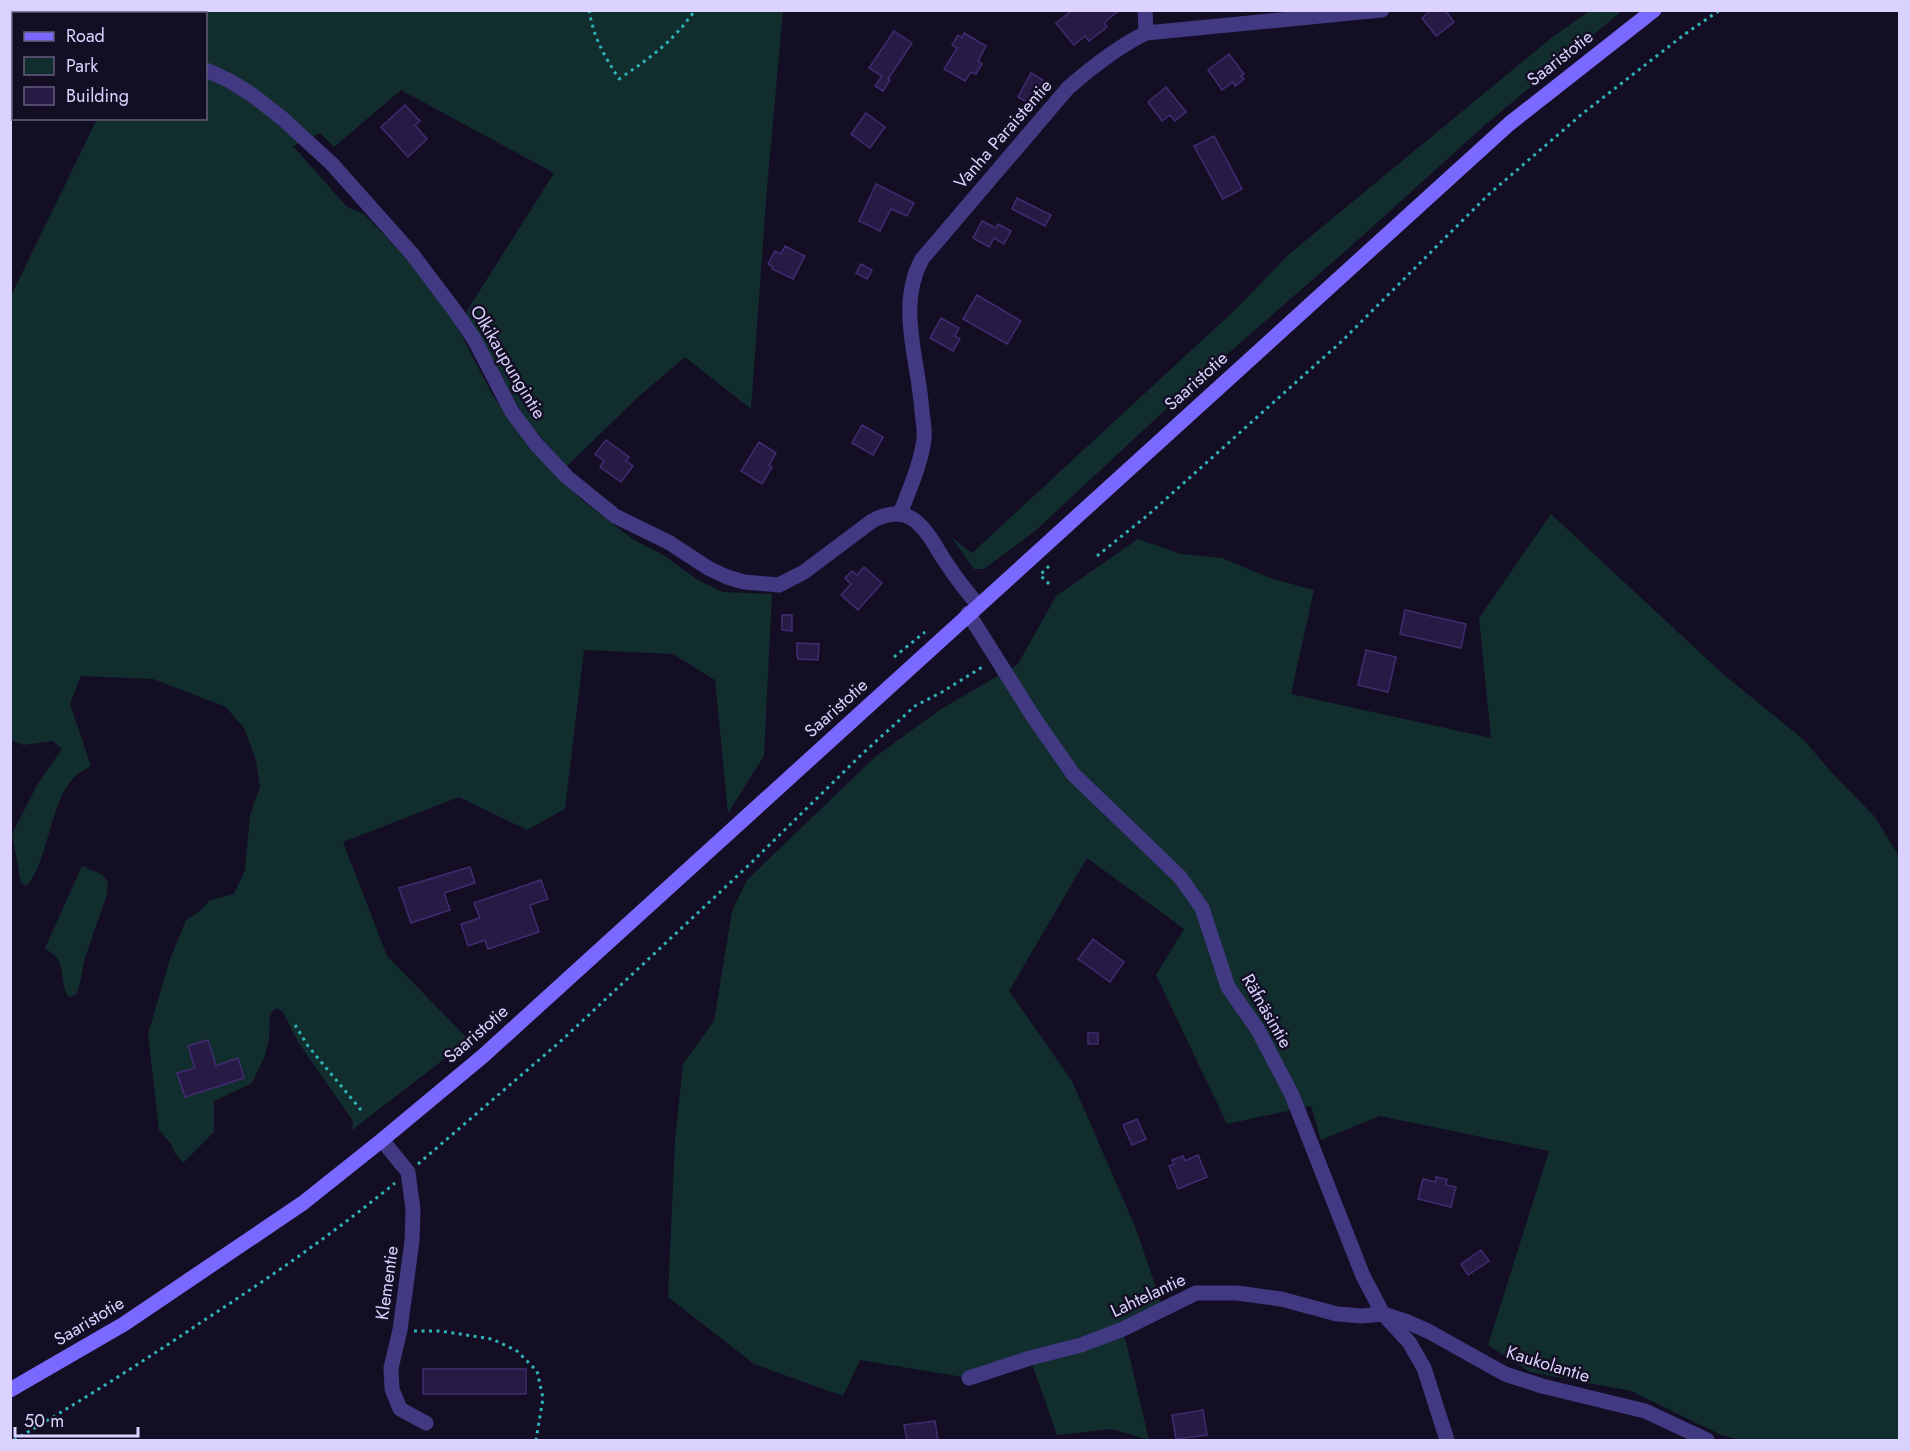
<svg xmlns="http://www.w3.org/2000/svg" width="1910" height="1451" font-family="Jost,sans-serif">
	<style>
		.green { fill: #112d2e }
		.building { fill: #271a45; stroke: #402c71; stroke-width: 1.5 }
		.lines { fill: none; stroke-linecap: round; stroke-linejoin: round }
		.path { stroke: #2fb3b6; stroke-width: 3; stroke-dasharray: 3 4.5; stroke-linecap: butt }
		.street { stroke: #423983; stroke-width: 15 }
		.secondary { stroke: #7969ff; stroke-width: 15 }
		.labels { text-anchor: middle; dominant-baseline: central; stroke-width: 5; stroke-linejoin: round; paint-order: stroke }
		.street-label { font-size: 18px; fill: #dbd2ff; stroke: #140e24 }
	</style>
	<rect width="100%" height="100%" fill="#140e24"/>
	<g class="green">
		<path d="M 11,11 L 783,11 L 767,188 L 751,409 L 685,357 L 637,398 L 566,467 L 525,418 L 465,314 L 554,173 L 401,90 L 334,147 L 320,133 L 293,146 L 347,207 L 364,214 L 407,259 L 442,304 L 461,334 L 492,394 L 515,427 L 559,478 L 583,501 L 634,540 L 665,556 L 696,579 L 723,592 L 772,594 L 764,756 L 728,813 L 715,680 L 673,654 L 584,650 L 565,809 L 527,830 L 459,797 L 343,842 L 387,956 L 469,1040 L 352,1130 L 353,1121 L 298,1042 L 283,1012 L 276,1008 L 270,1014 L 269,1039 L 265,1056 L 252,1083 L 214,1101 L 214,1132 L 183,1163 L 175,1153 L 171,1144 L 159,1130 L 148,1034 L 170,959 L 186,920 L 200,911 L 210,900 L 234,894 L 245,870 L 250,815 L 260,787 L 256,760 L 244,728 L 226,707 L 153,679 L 81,676 L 70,704 L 91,766 C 87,769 82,771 79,773 C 50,795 50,858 27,886 L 21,883 L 12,834 L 37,785 L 62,749 L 53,741 L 23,745 L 11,740 L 10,298 L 97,119 L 206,118 L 206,14 L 14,14 L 13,40 L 11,40 Z"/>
		<path d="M 1589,11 L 1622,11 L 1486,124 L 1349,248 L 1193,384 L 1035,531 L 984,569 L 974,569 L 951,537 L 972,553 L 1237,308 L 1288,255 L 1550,39 Z"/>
		<path d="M 1551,514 L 1723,674 L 1804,740 L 1832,773 L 1875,817 L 1897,853 L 1900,871 L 1899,1440 L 1740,1440 L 1719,1434 L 1631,1391 L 1530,1372 L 1488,1345 L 1549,1151 L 1380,1116 L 1321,1140 L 1311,1106 L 1227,1124 L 1156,975 L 1184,929 L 1087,858 L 1009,991 L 1072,1081 L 1136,1229 L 1163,1308 L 1123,1329 L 1149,1440 L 1112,1429 L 1057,1435 L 1030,1358 L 969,1378 L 860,1360 L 843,1396 L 754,1364 L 668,1297 L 675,1140 L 683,1064 L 714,1021 L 732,911 L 747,880 L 875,757 L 941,709 L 1018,664 L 1056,596 L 1138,539 L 1181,554 L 1222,558 L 1270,578 L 1314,590 L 1291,694 L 1491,738 L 1479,618 Z"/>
		<path d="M 82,866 L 103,875 L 108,883 L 107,894 L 85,958 L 80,983 L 76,995 L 69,997 C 60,986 65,970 57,958 C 54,955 49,951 45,948 Z"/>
	</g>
	<g class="building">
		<path d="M 1073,10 L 1117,10 L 1118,11 L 1104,23 L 1107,27 L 1089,41 L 1085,36 L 1074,45 L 1056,23 Z"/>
		<path d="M 1431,10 L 1445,10 L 1454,22 L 1436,36 L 1422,18 Z"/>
		<path d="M 894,31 L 912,43 L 888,79 L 890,80 L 883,91 L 875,86 L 882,76 L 869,68 Z"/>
		<path d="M 964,33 L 986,46 L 978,61 L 982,64 L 976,74 L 971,72 L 965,81 L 944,69 L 957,48 L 952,45 L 958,35 L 962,38 Z"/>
		<path d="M 1229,54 L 1244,74 L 1241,76 L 1244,79 L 1235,86 L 1233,82 L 1222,90 L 1208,70 Z"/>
		<path d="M 1031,73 L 1043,80 L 1030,104 L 1018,97 Z"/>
		<path d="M 1166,87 L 1186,112 L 1175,121 L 1170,115 L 1162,121 L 1148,102 Z"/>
		<path d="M 405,105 L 420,121 L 415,125 L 427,139 L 408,157 L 381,127 Z"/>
		<path d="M 866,113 L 885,127 L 870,148 L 851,134 Z"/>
		<path d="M 1214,136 L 1242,189 L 1223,199 L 1194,146 Z"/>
		<path d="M 876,184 L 914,203 L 907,216 L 891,209 L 880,231 L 859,221 Z"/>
		<path d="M 1017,198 L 1051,215 L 1045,226 L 1012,209 Z"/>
		<path d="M 982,221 L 996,228 L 998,224 L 1011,231 L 1004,244 L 994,238 L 989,247 L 973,238 Z"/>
		<path d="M 785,246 L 805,256 L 793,279 L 772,269 L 773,267 L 768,264 L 775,251 L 781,254 Z"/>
		<path d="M 861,264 L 872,270 L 867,279 L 856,273 Z"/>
		<path d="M 977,295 L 1021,321 L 1007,344 L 963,319 Z"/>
		<path d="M 941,318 L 959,328 L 955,336 L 960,339 L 953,351 L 930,338 Z"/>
		<path d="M 862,425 L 883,437 L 873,455 L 852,443 Z"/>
		<path d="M 606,440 L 629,457 L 626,461 L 633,466 L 621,482 L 600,467 L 604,461 L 595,454 Z"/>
		<path d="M 759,442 L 776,453 L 769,465 L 772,467 L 762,484 L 741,471 Z"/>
		<path d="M 864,567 L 882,583 L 858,610 L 841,595 L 851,584 L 845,578 L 852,571 L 857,575 Z"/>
		<path d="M 1405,610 L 1466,624 L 1461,648 L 1400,634 Z"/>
		<path d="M 782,615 L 792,615 L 792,631 L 782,630 Z"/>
		<path d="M 797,643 L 819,644 L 818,660 L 798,659 L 798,656 L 797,656 Z"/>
		<path d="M 1366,650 L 1396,657 L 1388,692 L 1358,685 Z"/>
		<path d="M 470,867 L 475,883 L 444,893 L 450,910 L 411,923 L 399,888 Z"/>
		<path d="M 541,880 L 548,899 L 530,905 L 539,932 L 488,949 L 485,940 L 468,946 L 461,924 L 480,918 L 474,903 Z"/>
		<path d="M 1093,939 L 1124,962 L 1110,982 L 1078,959 Z"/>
		<rect x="1088" y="1033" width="10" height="11"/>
		<path d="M 208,1040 L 216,1066 L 238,1058 L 244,1078 L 185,1097 L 177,1073 L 195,1068 L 188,1046 Z"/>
		<path d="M 1137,1119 L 1146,1139 L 1132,1145 L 1123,1125 Z"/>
		<path d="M 1198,1155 L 1207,1177 L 1178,1189 L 1169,1166 L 1174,1164 L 1172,1160 L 1183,1156 L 1185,1161 Z"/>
		<path d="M 1436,1177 L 1447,1179 L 1446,1185 L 1456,1187 L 1451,1207 L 1418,1199 L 1423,1179 L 1435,1182 Z"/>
		<path d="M 1481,1250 L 1489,1261 L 1468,1275 L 1461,1264 Z"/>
		<rect x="423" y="1369" width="103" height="25"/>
		<path d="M 1203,1410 L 1207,1435 L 1176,1439 L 1172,1415 Z"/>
		<path d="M 935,1421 L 938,1440 L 907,1440 L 904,1425 Z"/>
	</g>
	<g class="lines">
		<g class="path">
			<path d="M 589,10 C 594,39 604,55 619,79 C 650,58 673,42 695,10"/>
			<path d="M 1097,556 L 1148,515 L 1342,341 L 1488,195 L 1582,114 L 1685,34 L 1720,10"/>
			<path d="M 1049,566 L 1040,575 L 1050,585"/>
			<path d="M 894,657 L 925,632"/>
			<path d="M 295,1025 L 308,1046 L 361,1110"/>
			<path d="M 418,1164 L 562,1040 L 750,864 L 861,755 L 915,706 L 942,692 L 984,666"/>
			<path d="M 414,1331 L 440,1331 L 492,1339 L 517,1351 L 537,1371 L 543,1398 L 536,1440"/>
			<path d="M 14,1440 C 78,1403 141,1363 203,1321 C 269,1278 334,1233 395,1183"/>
		</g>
		<g class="street">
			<path d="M 1145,10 L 1146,33"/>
			<path d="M 10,49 L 14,50"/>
			<path d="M 206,70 L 230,81 L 251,94 L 283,119 L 332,164 L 412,254 L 455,311 L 474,339 L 512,412 L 536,444 L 567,477 L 615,516 L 670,543 L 708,568 L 727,577 L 744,582 L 779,585 L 804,572 L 872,521 C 916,497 929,539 949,567 C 958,581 968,593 978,605"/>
			<path d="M 900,514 C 909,490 921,464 924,439 C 925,430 923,420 922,412 C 919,361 896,306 922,259 L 1068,88 C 1092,67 1117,47 1146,33 L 1382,10"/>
			<path d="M 968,613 L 1034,718 L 1073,774 L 1180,877 L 1202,908 L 1228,987 L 1258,1030 L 1292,1095 L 1363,1276 L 1383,1314 L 1409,1342 L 1424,1368 L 1447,1440"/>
			<path d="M 382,1140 L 408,1172 L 413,1210 L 412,1241 L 400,1330 L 391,1368 L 392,1389 L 400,1409 L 426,1423"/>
			<path d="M 969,1378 L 1030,1358 L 1081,1345 L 1123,1329 L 1196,1293 L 1237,1293 L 1281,1299 L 1337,1314 L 1362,1316 L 1383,1314 L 1405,1321 L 1428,1331 L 1505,1374 L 1542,1386 L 1645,1411 L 1707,1440"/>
		</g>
		<path class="secondary" d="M 10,1390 L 124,1324 L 303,1203 L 382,1140 L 483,1056 L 1509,124 L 1654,10"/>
	</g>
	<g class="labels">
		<g class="street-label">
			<text transform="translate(1560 58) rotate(-38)">Saaristotie</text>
			<text transform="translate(1003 134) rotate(-49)">Vanha Paraistentie</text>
			<text transform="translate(508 362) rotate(59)">Olkikaupungintie</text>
			<text transform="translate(1196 381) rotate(-42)">Saaristotie</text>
			<text transform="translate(836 708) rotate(-42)">Saaristotie</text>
			<text transform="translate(1267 1011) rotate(60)">Räfnäsintie</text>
			<text transform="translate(476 1034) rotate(-41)">Saaristotie</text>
			<text transform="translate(387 1283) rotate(-82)">Klementie</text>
			<text transform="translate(1148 1295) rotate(-25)">Lahtelantie</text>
			<text transform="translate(89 1321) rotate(-31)">Saaristotie</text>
			<text transform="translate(1548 1364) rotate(17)">Kaukolantie</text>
		</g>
	</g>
	<rect width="1910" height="1451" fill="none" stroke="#dbd2ff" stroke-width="24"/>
	<rect x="12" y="12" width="195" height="108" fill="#140e24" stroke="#645c7c" stroke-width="1.5"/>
	<rect x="24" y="32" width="30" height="9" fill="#7969ff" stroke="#645c7c" stroke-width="1.5"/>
	<text x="66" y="42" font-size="18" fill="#dbd2ff">Road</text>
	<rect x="24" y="57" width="30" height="18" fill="#112d2e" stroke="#645c7c" stroke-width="1.5"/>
	<text x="66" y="72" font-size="18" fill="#dbd2ff">Park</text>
	<rect x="24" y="87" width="30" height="18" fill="#271a45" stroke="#645c7c" stroke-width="1.5"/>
	<text x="66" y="102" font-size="18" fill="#dbd2ff">Building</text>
	<path d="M15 1427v9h123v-9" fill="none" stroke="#dbd2ff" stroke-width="3"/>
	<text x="24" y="1427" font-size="18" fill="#dbd2ff" stroke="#140e24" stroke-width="4.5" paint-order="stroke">50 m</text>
</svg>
